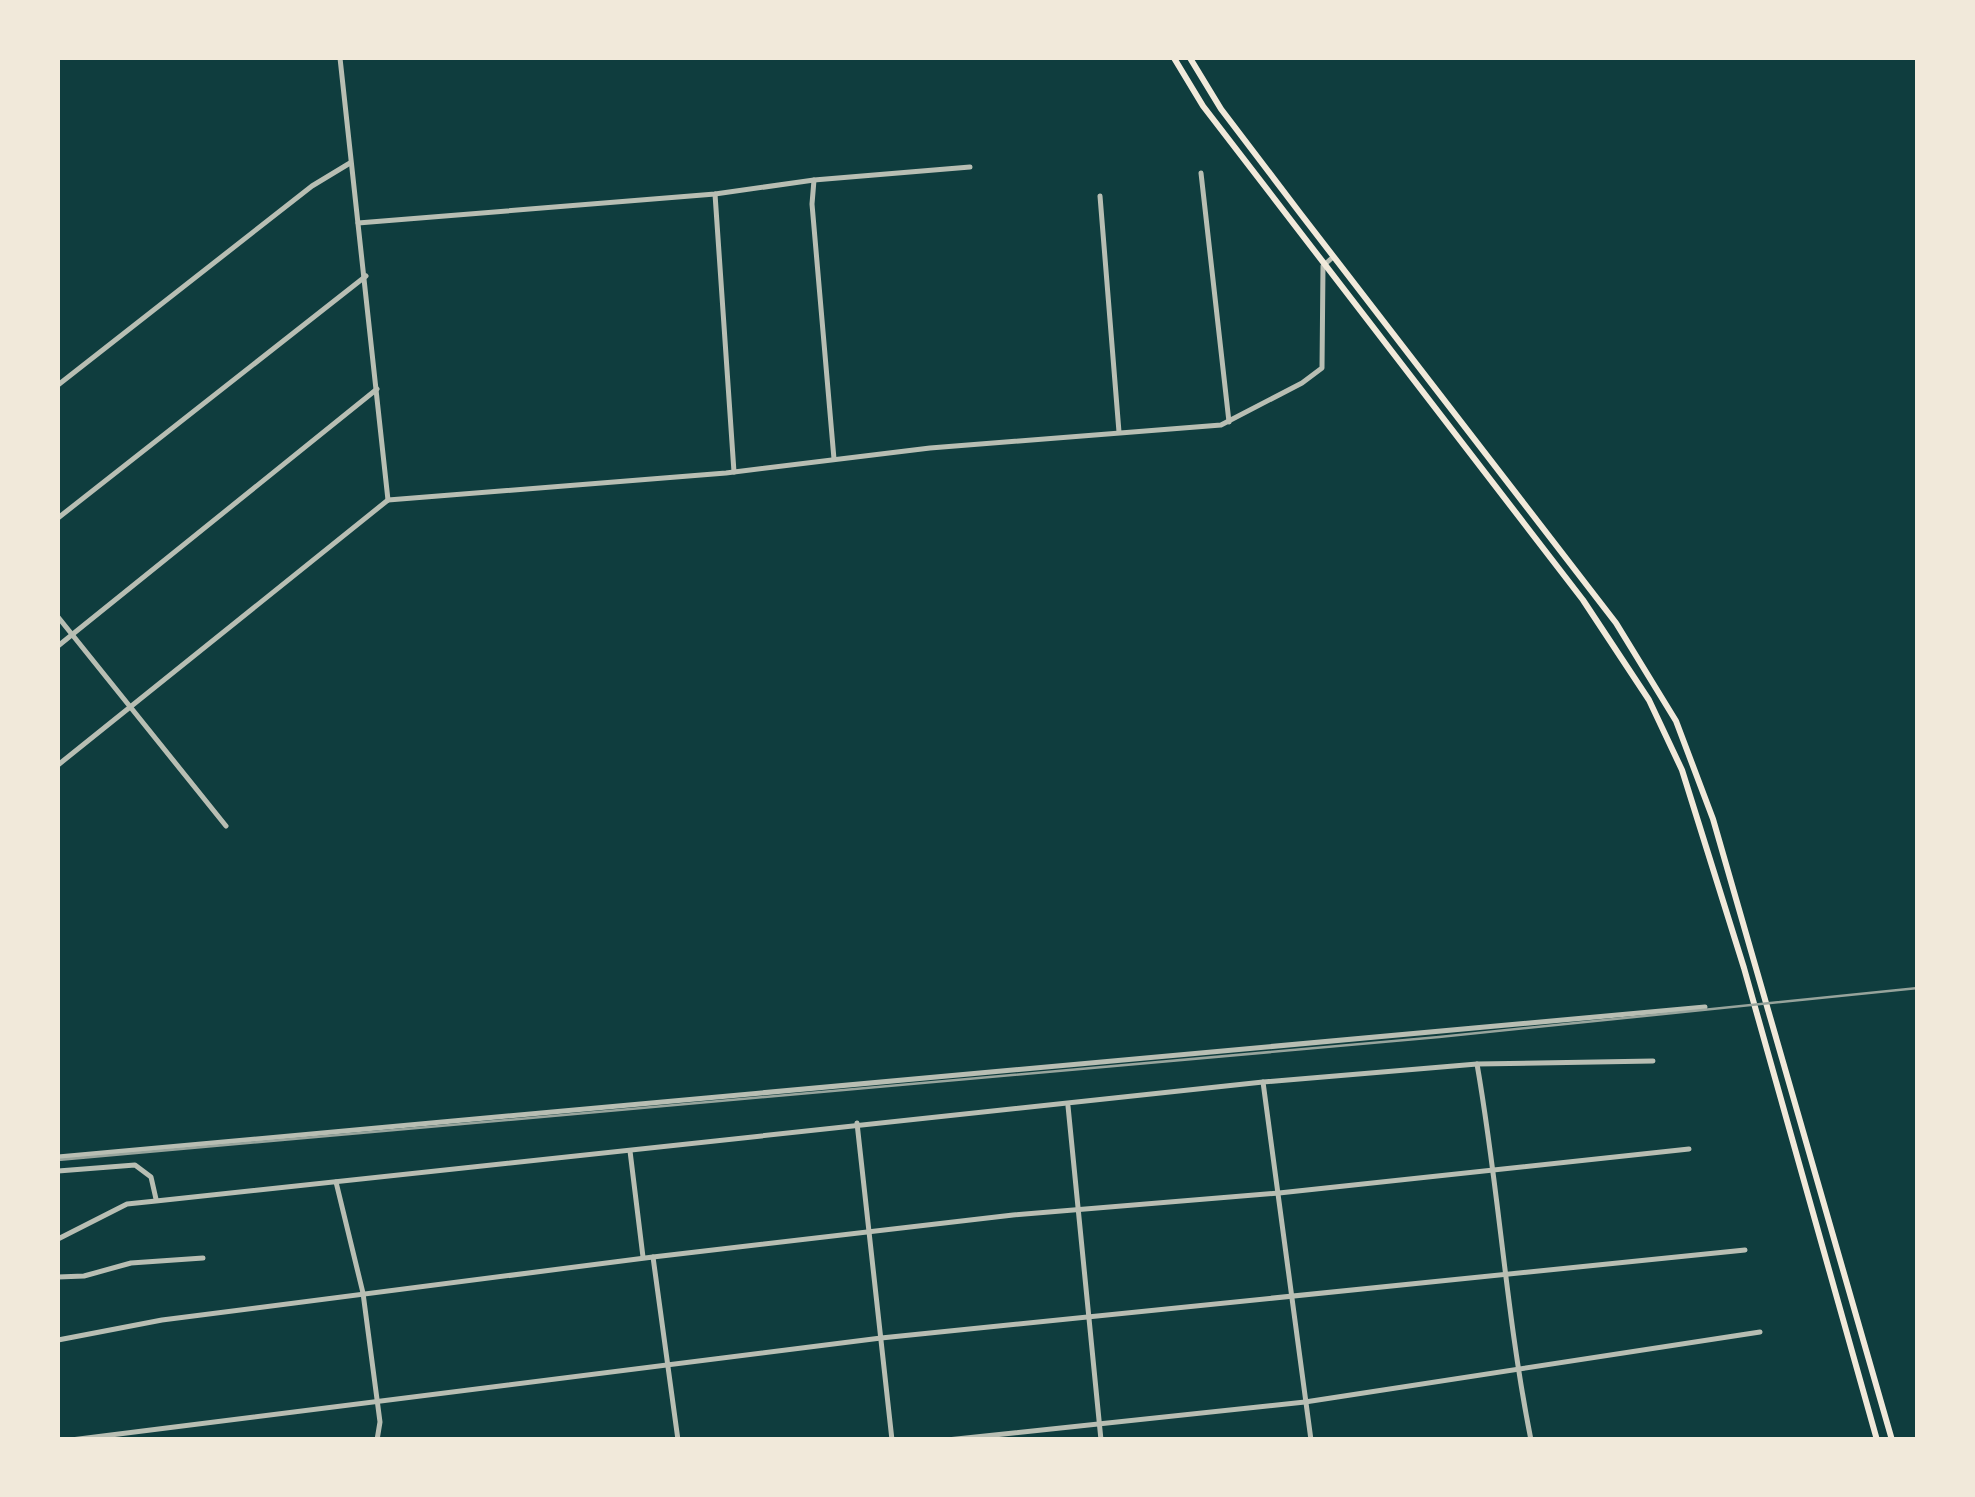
<svg xmlns="http://www.w3.org/2000/svg" width="1975" height="1497" font-family="'PT Serif',serif">
	<style>
		.lines { fill: none; stroke-linecap: round; stroke-linejoin: round }
		.minor { stroke: #b8beb3; stroke-width: 5 }
		.secondary { stroke: #f1e9da; stroke-width: 6 }
		.rail { stroke: #97a49c; stroke-width: 2.5 }
	</style>
	<rect width="100%" height="100%" fill="#0f3d3e"/>
	<g class="lines">
		<g class="minor">
			<path d="M 340,58 L 388,500"/>
			<path d="M 1201,173 L 1229,422"/>
			<path d="M 814,180 L 812,204 L 834,459"/>
			<path d="M 715,194 L 734,472"/>
			<path d="M 1100,196 L 1119,432"/>
			<path d="M 358,223 L 715,194 L 814,180 L 970,167"/>
			<path d="M 58,385 L 312,186 L 350,163"/>
			<path d="M 388,500 L 726,473 L 930,448 L 1221,425 L 1302,383 L 1322,368 L 1323,266 L 1333,257"/>
			<path d="M 58,518 L 366,276"/>
			<path d="M 58,617 L 226,826"/>
			<path d="M 58,646 L 377,389"/>
			<path d="M 58,765 L 388,500"/>
			<path d="M 1477,1064 C 1499,1189 1506,1315 1531,1440"/>
			<path d="M 1263,1082 L 1311,1440"/>
			<path d="M 1068,1106 L 1101,1440"/>
			<path d="M 857,1123 L 892,1440"/>
			<path d="M 630,1151 L 643,1257"/>
			<path d="M 58,1157 L 1705,1007"/>
			<path d="M 58,1171 L 135,1165 L 151,1177 L 156,1199"/>
			<path d="M 336,1182 L 363,1293 L 380,1422 L 377,1440"/>
			<path d="M 58,1239 L 127,1204 L 156,1201 L 1263,1082 L 1477,1064 L 1653,1061"/>
			<path d="M 653,1257 L 678,1440"/>
			<path d="M 58,1277 L 84,1276 L 131,1263 L 203,1258"/>
			<path d="M 58,1340 L 162,1320 L 653,1257 L 1013,1215 L 1279,1193 L 1689,1149"/>
			<path d="M 71,1440 L 881,1338 L 1745,1250"/>
			<path d="M 947,1440 L 1305,1402 L 1760,1332"/>
		</g>
		<g class="secondary">
			<path d="M 1174,58 L 1203,106 L 1583,600 L 1649,700 L 1682,770 L 1744,968 L 1877,1440"/>
			<path d="M 1190,58 L 1221,109 L 1300,213 L 1616,623 L 1676,721 L 1713,819 L 1892,1440"/>
		</g>
		<path class="rail" d="M 58,1160 L 1439,1037 L 1918,988"/>
	</g>
	<rect width="1975" height="1497" fill="none" stroke="#f1e9da" stroke-width="120"/>
</svg>
